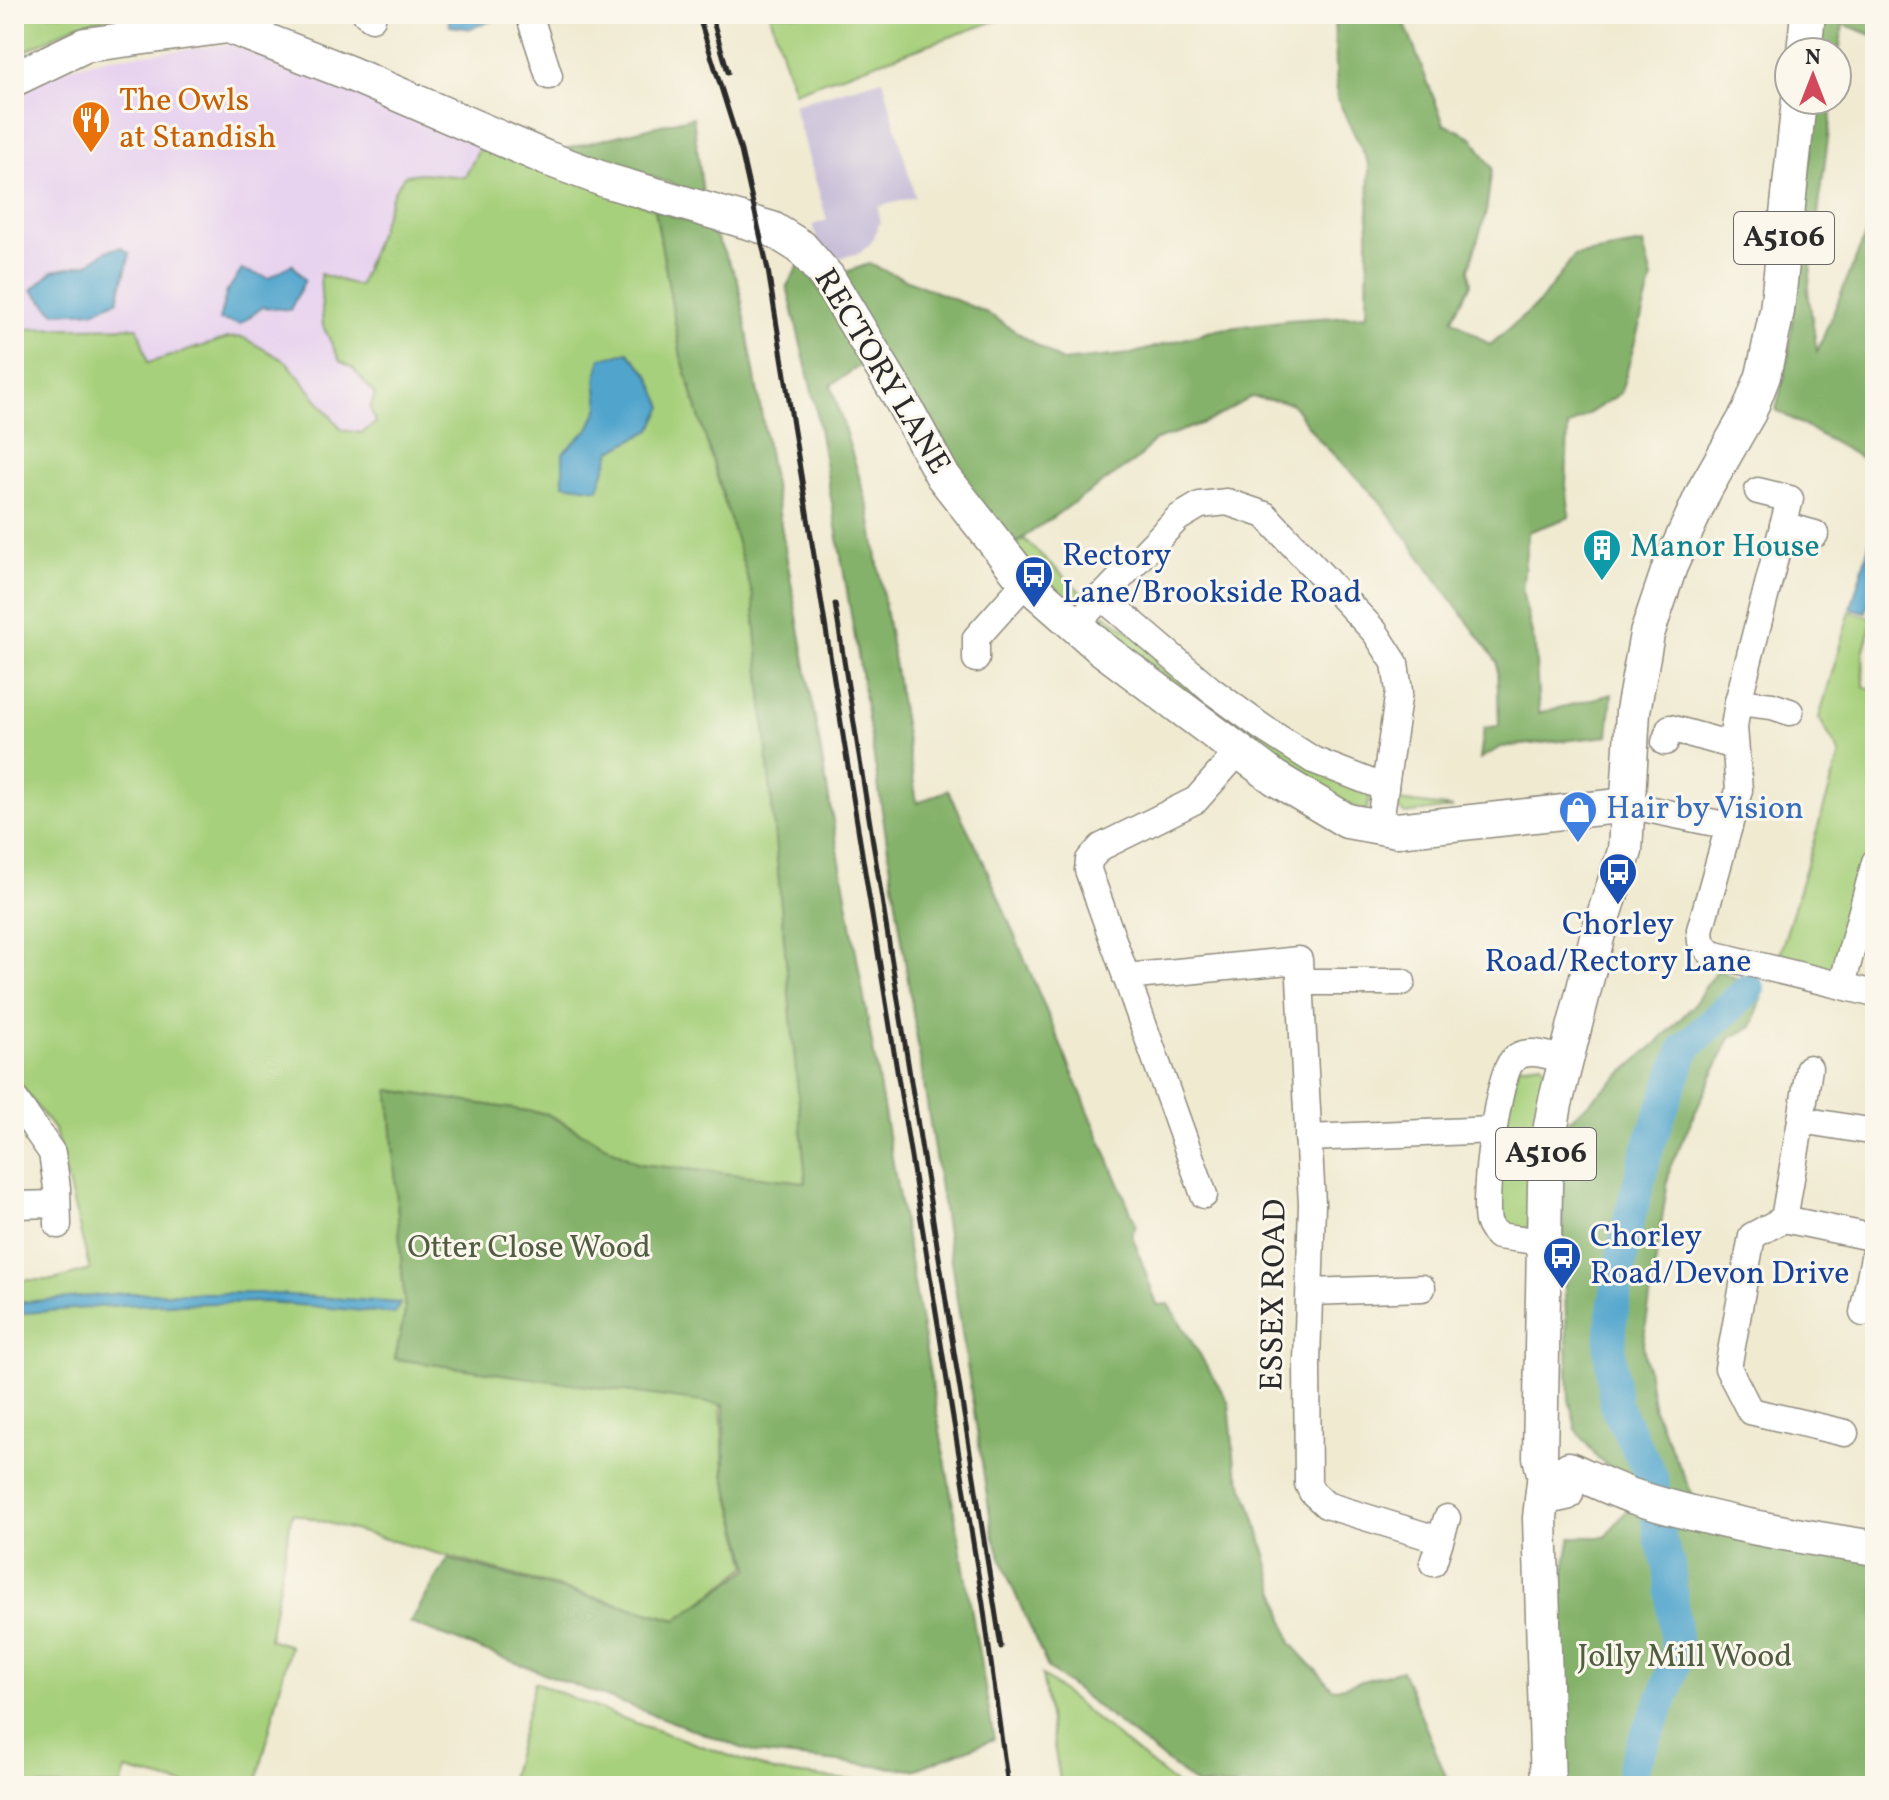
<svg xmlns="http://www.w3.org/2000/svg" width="1889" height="1800" font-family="Vollkorn,serif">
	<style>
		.built { fill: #e7d2ef }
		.industrial { fill: #c8bfd8 }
		.green { fill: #a7d07b; stroke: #697e53; stroke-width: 2 }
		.forest { fill: #85b26b; stroke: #586e4b; stroke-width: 2 }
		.water { fill: #51a5cd; stroke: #3e687c; stroke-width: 2 }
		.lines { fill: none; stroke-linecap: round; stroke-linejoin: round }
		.river { stroke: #51a5cd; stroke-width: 32 }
		.minor-casing { stroke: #8e8a7e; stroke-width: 29 }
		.major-casing { stroke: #8e8a7e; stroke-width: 37 }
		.minor { stroke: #fff; stroke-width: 26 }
		.major { stroke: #fff; stroke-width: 34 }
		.rail { stroke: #2b2b2b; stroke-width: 5 }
		.labels { text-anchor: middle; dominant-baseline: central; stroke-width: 6; stroke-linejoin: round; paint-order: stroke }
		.shield { fill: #fbf7ec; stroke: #696865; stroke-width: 2 }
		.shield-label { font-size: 30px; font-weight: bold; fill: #2b2b2b }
		.food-label { font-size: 32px; fill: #c56008; stroke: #fbf7ec; text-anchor: start }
		.street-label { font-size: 32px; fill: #2b2b2b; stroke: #fbf7ec }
		.culture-label { font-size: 32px; fill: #0d838f; stroke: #fbf7ec; text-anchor: start }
		.transit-label { font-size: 32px; fill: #164399; stroke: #fbf7ec; text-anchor: start }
		.shop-label { font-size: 32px; fill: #366cbe; stroke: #fbf7ec; text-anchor: start }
		.park-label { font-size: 32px; fill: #505d43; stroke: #fbf7ec }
	</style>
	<rect width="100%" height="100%" fill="#fbf7ec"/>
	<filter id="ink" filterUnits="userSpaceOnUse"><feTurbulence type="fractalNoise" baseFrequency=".0125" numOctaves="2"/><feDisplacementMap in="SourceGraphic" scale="16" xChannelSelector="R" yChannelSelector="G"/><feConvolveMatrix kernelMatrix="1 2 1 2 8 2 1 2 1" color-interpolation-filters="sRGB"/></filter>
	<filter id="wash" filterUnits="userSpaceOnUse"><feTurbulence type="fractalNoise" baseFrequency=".006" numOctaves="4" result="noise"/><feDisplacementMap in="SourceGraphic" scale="32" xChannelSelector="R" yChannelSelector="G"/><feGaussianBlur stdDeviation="1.8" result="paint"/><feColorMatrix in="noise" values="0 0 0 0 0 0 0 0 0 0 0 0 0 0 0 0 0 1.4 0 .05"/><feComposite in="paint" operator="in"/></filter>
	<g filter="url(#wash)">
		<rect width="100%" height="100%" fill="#f0ead1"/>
		<path class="built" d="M 231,44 L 482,143 L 466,177 L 393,191 L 360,286 L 320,274 L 340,361 L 353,368 L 376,395 L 376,423 L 361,433 L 342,430 L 322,406 L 242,337 L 228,338 L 148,363 L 137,328 L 19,329 L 18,323 L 14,324 L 14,92 L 72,67 L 110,58 Z"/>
		<path class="industrial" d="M 883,79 L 915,197 L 878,207 L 880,222 L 871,243 L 860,253 L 838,258 L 817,241 L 813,225 L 827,220 L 793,104 Z"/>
		<g class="green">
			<path d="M 14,14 L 149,14 L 95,20 L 74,26 L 14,57 Z"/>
			<path d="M 770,14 L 1015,14 L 794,92 Z"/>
			<path d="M 482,143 L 655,209 L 681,356 L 753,596 L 807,1183 L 639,1164 L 547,1114 L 389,1090 L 405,1312 L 395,1359 L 721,1404 L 724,1474 L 748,1566 L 677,1620 L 292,1513 L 269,1639 L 290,1646 L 256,1786 L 188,1786 L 126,1770 L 121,1786 L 14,1786 L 14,1280 L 54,1280 L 90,1270 L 55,1131 L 14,1076 L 14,324 L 18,323 L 20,329 L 138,327 L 148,363 L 228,338 L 242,337 L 287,362 L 342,430 L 361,433 L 376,423 L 370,408 L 375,395 L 353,368 L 340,361 L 323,326 L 320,274 L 359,286 L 394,191 L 405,175 L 422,173 L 465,177 Z"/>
			<path d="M 1024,539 L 1085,596 L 1080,598 L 1060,597 L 1014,545 Z"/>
			<path d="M 1850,611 L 1873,618 L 1863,653 L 1864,687 L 1875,690 L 1875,826 L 1837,968 L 1829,971 L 1779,957 L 1840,754 L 1819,718 Z"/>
			<path d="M 1104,614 L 1371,792 L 1367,809 L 1362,811 L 1300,781 L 1096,623 Z"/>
			<path d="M 1398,801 L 1453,808 L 1405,814 L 1399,809 Z"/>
			<path d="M 1542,1063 L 1546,1070 L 1529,1226 L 1522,1230 L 1508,1230 L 1498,1218 L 1500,1133 L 1518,1066 Z"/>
			<path d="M 1042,1675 L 1178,1786 L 1061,1786 Z"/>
			<path d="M 535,1682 L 616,1716 L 776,1772 L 901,1786 L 508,1786 Z"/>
		</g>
		<g class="forest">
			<path d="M 1334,14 L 1401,14 L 1444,124 L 1472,137 L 1492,168 L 1486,212 L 1469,269 L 1471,284 L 1452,319 L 1490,345 L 1539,303 L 1574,256 L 1643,244 L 1652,279 L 1621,393 L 1568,427 L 1566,486 L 1570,517 L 1528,532 L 1522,591 L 1535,646 L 1539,713 L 1612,694 L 1608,736 L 1501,747 L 1480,759 L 1484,728 L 1499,726 L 1497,662 L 1379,500 L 1318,439 L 1291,403 L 1251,397 L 1209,421 L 1153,441 L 1139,458 L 1002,552 L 828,278 L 869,264 L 987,313 L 1062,361 L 1131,354 L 1215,330 L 1288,320 L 1367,315 L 1369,164 L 1337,98 Z"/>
			<path d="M 1825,14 L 1875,14 L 1875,36 L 1843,24 L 1837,67 L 1837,52 L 1821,52 Z"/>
			<path d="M 1816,100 L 1833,100 L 1808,291 L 1817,352 L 1875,212 L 1875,458 L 1872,464 L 1776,410 L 1788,360 Z"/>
			<path d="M 693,117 L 703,194 L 565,149 Z"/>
			<path d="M 655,209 L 713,231 L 738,280 L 994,1739 L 914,1770 L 755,1753 L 410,1623 L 448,1559 L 676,1620 L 750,1568 L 725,1476 L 724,1405 L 395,1359 L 405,1312 L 389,1090 L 547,1114 L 639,1164 L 806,1182 L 753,596 L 681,356 Z"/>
			<path d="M 801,262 L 867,361 L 831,385 L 869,509 L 917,803 L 948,790 L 982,858 L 1136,1224 L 1132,1235 L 1157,1305 L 1169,1304 L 1229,1403 L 1235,1465 L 1255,1517 L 1291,1643 L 1333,1689 L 1402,1670 L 1450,1786 L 1198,1786 L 1048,1668 L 1010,1582 L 993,1535 L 861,673 L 815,404 L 787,286 Z"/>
			<path d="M 1717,969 L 1764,992 L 1752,1027 L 1730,1038 L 1670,1167 L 1643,1344 L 1654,1411 L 1693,1496 L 1636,1486 L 1598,1459 L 1576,1429 L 1569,1399 L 1560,1159 L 1569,1120 L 1660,1040 L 1693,1006 Z"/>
			<path d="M 1628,1509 L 1875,1558 L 1875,1786 L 1559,1786 L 1556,1616 L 1571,1537 L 1605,1537 Z"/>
		</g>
		<g class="water">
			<path d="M 447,14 L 503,14 C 493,24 482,21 472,29 L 450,26 Z"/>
			<path d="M 121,247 L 130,254 L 118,300 L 94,311 L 55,313 L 32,290 L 53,271 L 88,264 L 106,251 Z"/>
			<path d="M 292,264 L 305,280 L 290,310 L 263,307 L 240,324 L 219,320 L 227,291 L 242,270 L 269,278 Z"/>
			<path d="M 628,352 L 649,375 L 663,407 L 651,430 L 611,451 L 598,489 L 563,484 L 563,453 L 590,427 L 599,407 L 596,379 L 601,358 Z"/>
			<path d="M 1875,524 L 1875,581 L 1866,612 L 1851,608 Z"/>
			<path d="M 124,1293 L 262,1293 L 400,1303 L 395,1314 L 265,1302 L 123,1305 L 14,1314 L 14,1303 Z"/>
		</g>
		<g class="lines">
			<path class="river" d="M 1631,1786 L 1634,1764 L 1667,1689 L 1677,1652 L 1669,1566 L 1660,1538 L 1653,1479 L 1615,1405 L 1610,1352 L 1612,1315 L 1627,1228 L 1648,1147 L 1685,1048 L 1749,989"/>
		</g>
	</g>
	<g filter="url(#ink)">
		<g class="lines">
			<g class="minor-casing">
				<g id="minor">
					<path d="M 366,14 L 372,18"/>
					<path d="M 529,14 L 549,76"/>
					<path d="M 1783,525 L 1815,534"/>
					<path d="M 1101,596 L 1211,690 L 1263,728 L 1313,760 L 1385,788"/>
					<path d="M 1074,626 L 1178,518 L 1200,505 L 1227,502 L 1265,515 L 1375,632 L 1395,663 L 1399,691 L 1379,828"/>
					<path d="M 976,659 L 976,638 L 1026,582"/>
					<path d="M 1738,702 L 1772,706 L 1790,712"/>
					<path d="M 1665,742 L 1670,728 L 1735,746"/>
					<path d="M 1628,805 L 1729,826 L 1700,930 L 1701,942 L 1712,954 L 1875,994"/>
					<path d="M 1729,826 L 1739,790 L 1734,727 L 1738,702 L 1790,499 L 1758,491"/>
					<path d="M 1126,977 L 1299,960 L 1312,1204 L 1307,1362 L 1308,1484 L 1312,1492 L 1326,1505 L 1440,1540"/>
					<path d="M 1301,982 L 1402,982"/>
					<path d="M 1842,985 L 1875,862"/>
					<path d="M 14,1098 L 52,1153 L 57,1188 L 58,1225"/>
					<path d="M 1801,1120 L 1809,1068"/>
					<path d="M 1308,1138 L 1493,1130"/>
					<path d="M 1204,1195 L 1088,870 L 1089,860 L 1101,847 L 1196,800 L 1239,751"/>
					<path d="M 14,1205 L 57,1204"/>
					<path d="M 1784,1219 L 1801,1120 L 1875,1132"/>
					<path d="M 1543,1242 L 1498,1236 C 1493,1231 1490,1228 1488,1221 C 1483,1198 1497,1077 1512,1061 C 1525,1046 1549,1056 1565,1060"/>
					<path d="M 1310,1292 L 1422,1288"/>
					<path d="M 1863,1313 L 1875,1252"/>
					<path d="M 1845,1433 L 1750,1411 L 1728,1368 L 1752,1236 L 1784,1219 L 1875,1238"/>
					<path d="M 1433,1563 L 1447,1518"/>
				</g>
			</g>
			<g class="major-casing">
				<g id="major">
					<path d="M 1804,52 L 1808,14"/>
					<path d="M 14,79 L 85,45 L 228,26 L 349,73 L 546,158 L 608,181 L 772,229 L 801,247 L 828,278 L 897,392 L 942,475 L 1026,582 L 1101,648 L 1275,778 L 1347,821 L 1397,830 L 1628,805"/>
					<path d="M 1569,1469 C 1592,1479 1614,1490 1638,1498 C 1715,1522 1795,1536 1875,1548"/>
					<path d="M 1544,1481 L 1540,1518 L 1548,1786"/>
					<path d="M 1566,1493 L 1557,1495 L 1548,1490 L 1540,1457 L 1545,1187 L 1546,1154 L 1555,1104 L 1597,937 L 1625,851 L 1633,711 L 1647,634 L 1670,566 L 1705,489 L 1749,412 L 1763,376 L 1777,311 L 1799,100"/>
				</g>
			</g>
			<use href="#minor" class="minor"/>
			<use href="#major" class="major"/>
			<g class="rail">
				<path d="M 698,14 L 741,151 L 768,270 L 983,1604 L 1008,1786"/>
				<path d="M 711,14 L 728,72"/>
				<path d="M 835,604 L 1001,1647"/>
			</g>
		</g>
	</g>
	<defs>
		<g id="restaurant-pin" transform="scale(2)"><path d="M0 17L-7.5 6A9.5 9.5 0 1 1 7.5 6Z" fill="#e8710a" stroke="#fbf7ec"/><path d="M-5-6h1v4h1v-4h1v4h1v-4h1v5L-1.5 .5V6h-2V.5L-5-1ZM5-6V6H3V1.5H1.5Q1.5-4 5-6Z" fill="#fff"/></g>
		<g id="building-pin" transform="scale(2)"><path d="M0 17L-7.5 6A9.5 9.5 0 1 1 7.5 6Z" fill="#0f9aa8" stroke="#fbf7ec"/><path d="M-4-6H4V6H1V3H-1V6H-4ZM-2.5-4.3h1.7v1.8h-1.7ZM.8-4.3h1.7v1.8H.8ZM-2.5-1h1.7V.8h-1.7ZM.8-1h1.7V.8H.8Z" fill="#fff"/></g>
		<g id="bus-pin" transform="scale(2)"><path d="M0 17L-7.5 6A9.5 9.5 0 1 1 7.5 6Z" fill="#1a4fb4" stroke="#fbf7ec"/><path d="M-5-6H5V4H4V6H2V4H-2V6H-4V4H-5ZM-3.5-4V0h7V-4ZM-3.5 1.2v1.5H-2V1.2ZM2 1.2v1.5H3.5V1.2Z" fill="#fff"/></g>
		<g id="shop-pin" transform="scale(2)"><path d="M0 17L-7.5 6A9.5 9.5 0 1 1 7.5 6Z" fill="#3f7fe0" stroke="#fbf7ec"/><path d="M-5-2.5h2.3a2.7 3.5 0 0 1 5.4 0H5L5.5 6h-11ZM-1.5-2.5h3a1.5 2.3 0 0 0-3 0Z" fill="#fff"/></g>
	</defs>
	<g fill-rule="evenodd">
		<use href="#restaurant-pin" x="91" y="120"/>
		<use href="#building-pin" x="1602" y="548"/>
		<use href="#bus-pin" x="1034" y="575"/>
		<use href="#shop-pin" x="1578" y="810"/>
		<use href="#bus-pin" x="1618" y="872"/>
		<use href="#bus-pin" x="1562" y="1256"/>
	</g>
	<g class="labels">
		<g class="shield">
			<rect x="1734" y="212" width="100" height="52" rx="6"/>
			<rect x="1496" y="1128" width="100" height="52" rx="6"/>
		</g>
		<g class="shield-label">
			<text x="1784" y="238">A5106</text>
			<text x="1546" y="1154">A5106</text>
		</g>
		<g class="food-label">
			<text x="119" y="102">The Owls<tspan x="119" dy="37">at Standish</tspan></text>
		</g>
		<g class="street-label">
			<text transform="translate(881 372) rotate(59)">RECTORY LANE</text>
			<text transform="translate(1275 1295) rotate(-89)">ESSEX ROAD</text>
		</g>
		<g class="culture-label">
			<text x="1630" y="548">Manor House</text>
		</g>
		<g class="transit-label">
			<text x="1062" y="557">Rectory<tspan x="1062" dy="37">Lane/Brookside Road</tspan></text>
			<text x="1618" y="926" text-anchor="middle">Chorley<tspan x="1618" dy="37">Road/Rectory Lane</tspan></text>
			<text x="1590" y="1238">Chorley<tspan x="1590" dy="37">Road/Devon Drive</tspan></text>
		</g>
		<g class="shop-label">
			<text x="1606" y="810">Hair by Vision</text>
		</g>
		<g class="park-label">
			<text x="529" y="1249">Otter Close Wood</text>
			<text x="1685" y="1658">Jolly Mill Wood</text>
		</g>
	</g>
	<rect width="1889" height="1800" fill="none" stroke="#fbf7ec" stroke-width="48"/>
	<g transform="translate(1813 76)"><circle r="38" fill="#fbf7ec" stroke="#a8a59f" stroke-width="2"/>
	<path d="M0-6L14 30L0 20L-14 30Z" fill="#d1495b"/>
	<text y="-12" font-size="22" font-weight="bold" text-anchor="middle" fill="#2b2b2b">N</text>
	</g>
</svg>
